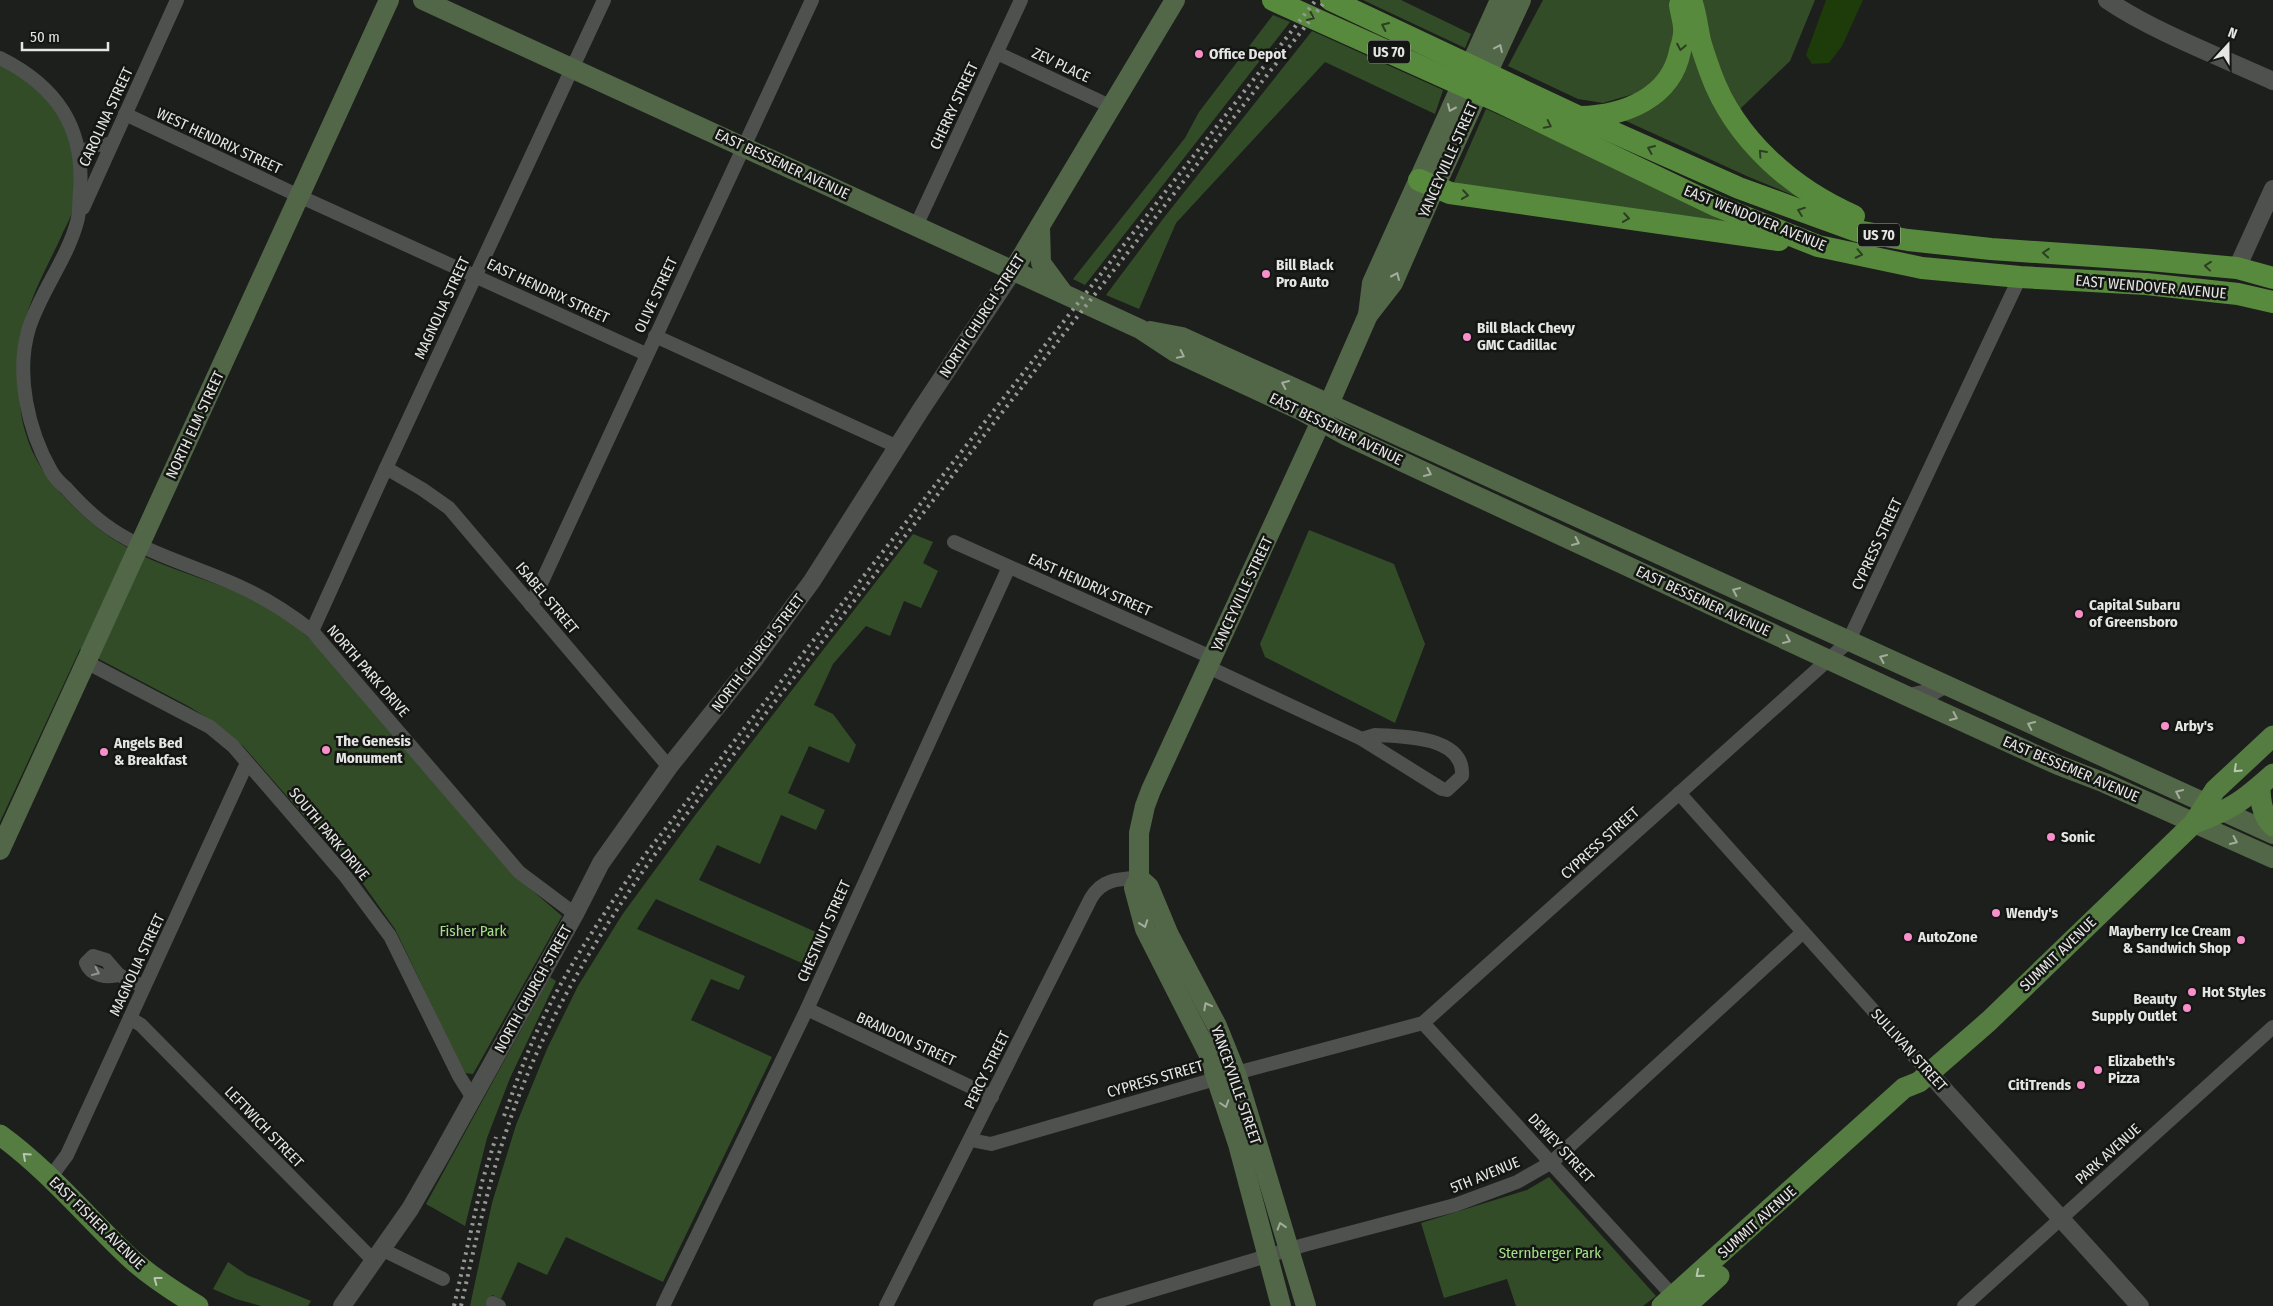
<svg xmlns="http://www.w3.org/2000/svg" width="2273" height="1306" font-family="'Fira Sans Condensed',sans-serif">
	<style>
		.green { fill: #334c28 }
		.water { fill: #1d3c0a }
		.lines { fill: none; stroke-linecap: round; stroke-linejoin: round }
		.minor { stroke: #4e514d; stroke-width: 14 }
		.tertiary { stroke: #4e514d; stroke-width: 18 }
		.secondary { stroke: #526747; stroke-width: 20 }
		.primary { stroke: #557c41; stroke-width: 21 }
		.trunk { stroke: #588a3d; stroke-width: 22 }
		.rail { stroke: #979896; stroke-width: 4; stroke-dasharray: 2.5 5; stroke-linecap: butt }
		.oneway { stroke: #2c3f22 }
		.oneway2 { stroke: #a3ad9d }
		.oneway3 { stroke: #bac6b3 }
		.oneway4 { stroke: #929491 }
		.poi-dot { fill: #f98fca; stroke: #141613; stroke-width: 2 }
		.labels { text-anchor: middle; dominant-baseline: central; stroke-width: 5; stroke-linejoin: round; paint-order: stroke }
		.shield { fill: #141613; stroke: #a6a8a5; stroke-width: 1 }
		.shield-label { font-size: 14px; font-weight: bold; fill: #e5e6e4 }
		.poi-label { font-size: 15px; font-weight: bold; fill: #e5e6e4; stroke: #141613; text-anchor: start }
		.street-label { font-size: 15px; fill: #e5e6e4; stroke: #141613 }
		.park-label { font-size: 15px; fill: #a3e086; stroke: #141613 }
	</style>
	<rect width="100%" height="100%" fill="#1d1f1c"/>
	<g class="green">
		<path d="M 1363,0 L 1401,0 L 1471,34 L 1465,48 Z"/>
		<path d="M 1543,0 L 1670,0 L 1676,23 L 1666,65 L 1654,82 L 1637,93 L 1603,103 L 1578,99 L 1508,66 Z"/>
		<path d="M 1702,0 L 1815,0 L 1790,61 L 1740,109 L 1713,59 Z"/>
		<path d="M 1273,15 L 1290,22 L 1085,285 L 1073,279 L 1185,138 L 1199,112 Z"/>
		<path d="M 1312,31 L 1443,90 L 1435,114 L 1325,62 L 1176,223 L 1139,309 L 1106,295 L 1166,215 Z"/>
		<path d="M 1690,36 L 1699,60 L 1810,202 L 1749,177 L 1615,116 L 1631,111 Z"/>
		<path d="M 0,65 C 8,69 18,72 24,78 C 66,111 86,159 72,212 C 70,220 64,229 61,237 C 48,265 31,295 24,325 C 17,355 16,401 25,431 C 33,460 48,480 68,501 C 92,526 120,546 152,560 C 191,577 233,587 270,608 C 289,619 306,635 322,651 L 527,886 L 562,916 L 473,1074 L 465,1073 L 462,1068 L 395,929 L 361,881 L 243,746 L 214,722 L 188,706 L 80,649 L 0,822 Z"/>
		<path d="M 1486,109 L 1752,229 L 1464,186 L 1454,182 Z"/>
		<path d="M 1309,530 L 1394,564 L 1425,644 L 1395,723 L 1265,657 L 1260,644 Z"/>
		<path d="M 913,534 L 933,542 L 923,563 L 938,571 L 921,608 L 904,601 L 890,636 L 866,626 L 833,664 L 814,705 L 833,714 L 856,745 L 849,763 L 809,746 L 788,793 L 825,810 L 816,830 L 781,815 L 760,864 L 717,845 L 699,880 L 827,937 L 813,968 L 656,899 L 637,929 L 745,976 L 739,990 L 711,979 L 691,1020 L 772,1057 L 663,1282 L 566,1237 L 547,1275 L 518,1262 L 501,1299 L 492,1295 L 490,1306 L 470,1306 L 492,1203 L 516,1125 L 547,1049 L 578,986 L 622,915 L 696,814 Z"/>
		<path d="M 550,977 L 556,981 L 510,1078 L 487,1138 L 465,1226 L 426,1204 Z"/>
		<path d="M 1549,1177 L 1656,1296 L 1643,1306 L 1516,1306 L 1507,1279 L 1444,1298 L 1421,1223 L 1527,1190 Z"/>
		<path d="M 228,1262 L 247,1275 L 311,1301 L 308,1306 L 261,1306 L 236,1299 L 213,1289 Z"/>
	</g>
	<path class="water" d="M 1826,0 L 1863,0 L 1842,46 L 1829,63 L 1812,64 L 1806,55 Z"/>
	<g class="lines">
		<g class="minor">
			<path d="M 997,53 L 1112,107"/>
			<path d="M 0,58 C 56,86 85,127 80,191 C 79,201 80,212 77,222 C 67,259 41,291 29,328 C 15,374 28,430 51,471 C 55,478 60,483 66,488 C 81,505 99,522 119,534 C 157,557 203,569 243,588 C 269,600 290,614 312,631 L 519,872 L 575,914"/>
			<path d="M 125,114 L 299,196 L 646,354"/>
			<path d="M 79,153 L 97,145 L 111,144"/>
			<path d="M 83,208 L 177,0"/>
			<path d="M 916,226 L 1021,0"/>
			<path d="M 655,336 L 898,447"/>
			<path d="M 386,468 L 422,489 L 449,508 L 669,767"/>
			<path d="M 954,542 L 1213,658"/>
			<path d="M 531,605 L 812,0"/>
			<path d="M 312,631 L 386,468 L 604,0"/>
			<path d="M 86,662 L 210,727 L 233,746 L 346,877 L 390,936 L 459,1076 L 473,1098"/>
			<path d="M 1208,667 L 1362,739"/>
			<path d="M 1375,735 C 1402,736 1465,736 1462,776 L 1447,790 L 1442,789 L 1362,739 Z"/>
			<path d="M 1679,793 L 1930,1074"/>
			<path d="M 119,975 C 107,978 91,976 86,963 L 93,956 L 106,960 L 119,975 L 144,987"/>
			<path d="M 807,1009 L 992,1097"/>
			<path d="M 130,1018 L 141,1025 L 374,1261"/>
			<path d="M 1423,1023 L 1673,1296"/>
			<path d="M 971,1140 L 991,1144 L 1236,1073 L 1423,1023 L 1848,642 L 2020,277"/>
			<path d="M 50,1178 L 67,1155 L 247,763"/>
			<path d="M 383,1250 L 443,1279"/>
			<path d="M 493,1303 L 499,1306"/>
			<path d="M 663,1306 L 807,1009 L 1009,567"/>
			<path d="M 886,1306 L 1091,898 C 1102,879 1118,879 1139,878"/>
			<path d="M 1100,1306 L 1304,1245 L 1455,1205 L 1517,1182 L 1552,1162 L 1803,932"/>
			<path d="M 1964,1306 L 2273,1027"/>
		</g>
		<g class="tertiary">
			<path d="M 2107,0 C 2154,32 2221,57 2273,81"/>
			<path d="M 2237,268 L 2273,189"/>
			<path d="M 1909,697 L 1932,692 L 1944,685"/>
			<path d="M 1930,1074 L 2140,1306"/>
			<path d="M 342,1306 L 410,1209 L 440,1157 L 575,914 L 601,863 L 669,767 L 752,663 L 812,581 L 920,411 L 1013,271"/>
		</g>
		<g class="secondary">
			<path d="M 423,0 L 1140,329 L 1175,352 L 1302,411 L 1347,436 L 1909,697 L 2058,765 L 2105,783 L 2273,858"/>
			<path d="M 1040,227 L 1041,263 L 1063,293"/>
			<path d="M 1013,271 L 1175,0"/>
			<path d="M 1368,315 L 1393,283 L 1435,187 L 1521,0"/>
			<path d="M 1150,331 L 1182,337 L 2273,834"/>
			<path d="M 0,850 L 389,0"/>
			<path d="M 1139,878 L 1149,887 L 1169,935 L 1217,1026 L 1236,1073 L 1306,1306"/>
			<path d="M 1281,1306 L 1238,1144 L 1208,1053 L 1145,929 L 1134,888 L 1139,878 L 1139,833 L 1145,806 L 1151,790 L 1329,404 L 1368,315 L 1372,283 L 1500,0"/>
		</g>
		<g class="primary">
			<path d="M 2260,786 C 2260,799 2262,816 2273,826"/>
			<path d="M 2194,823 C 2231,810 2244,800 2273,774"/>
			<path d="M 0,1135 C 47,1169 85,1215 127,1255 C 148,1275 173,1291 198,1306"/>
			<path d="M 1662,1306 L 1904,1088 L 1919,1082 L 1989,1021 L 2194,823 L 2215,790 L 2273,736"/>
			<path d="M 1686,1306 L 1719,1276"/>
		</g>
		<g class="trunk">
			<path d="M 1273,0 L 1504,104 L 1717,206 L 1818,246 L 1922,268 L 2020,277 L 2146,284 L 2238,294 L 2273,302"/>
			<path d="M 1331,0 L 1579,117 L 1739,188 L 1857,231 L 1908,240 L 1991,249 L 2150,260 L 2237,268 L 2273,278"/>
			<path d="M 1691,0 C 1696,14 1697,27 1700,41 C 1703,52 1707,63 1711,74 C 1735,139 1792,189 1854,216"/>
			<path d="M 1580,117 C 1624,116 1671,98 1680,51 C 1682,44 1685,35 1684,28 C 1684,21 1681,13 1680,5"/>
			<path d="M 1419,180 L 1450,193 L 1779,240"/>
		</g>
		<g class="rail">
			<path d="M 504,1116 C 513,1092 521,1068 531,1045 C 559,978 602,916 644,856 L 1316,0"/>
			<path d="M 454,1306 L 482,1182 L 496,1137"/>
			<path d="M 461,1306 C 475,1244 488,1183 509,1123 C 542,1026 594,940 653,857 L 1326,0"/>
		</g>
	</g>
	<defs><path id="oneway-chevron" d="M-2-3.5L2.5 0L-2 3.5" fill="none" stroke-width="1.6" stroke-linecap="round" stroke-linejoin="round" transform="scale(1.25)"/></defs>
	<g class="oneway">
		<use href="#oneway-chevron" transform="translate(1311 17) rotate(24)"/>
		<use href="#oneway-chevron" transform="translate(1385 26) rotate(-155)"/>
		<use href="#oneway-chevron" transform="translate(1681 47) rotate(101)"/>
		<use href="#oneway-chevron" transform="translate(1548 125) rotate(26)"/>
		<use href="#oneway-chevron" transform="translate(1651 149) rotate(-156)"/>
		<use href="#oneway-chevron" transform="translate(1762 153) rotate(-132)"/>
		<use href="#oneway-chevron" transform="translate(1465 195) rotate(8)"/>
		<use href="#oneway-chevron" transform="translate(1801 211) rotate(-160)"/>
		<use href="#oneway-chevron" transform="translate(1626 218) rotate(8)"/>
		<use href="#oneway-chevron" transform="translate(2046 253) rotate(-176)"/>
		<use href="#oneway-chevron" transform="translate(1859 254) rotate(12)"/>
		<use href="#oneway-chevron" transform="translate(2208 266) rotate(-174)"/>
	</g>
	<g class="oneway2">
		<use href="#oneway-chevron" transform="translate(1499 48) rotate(-65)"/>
		<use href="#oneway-chevron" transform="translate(1451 108) rotate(114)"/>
		<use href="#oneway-chevron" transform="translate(1396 276) rotate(-66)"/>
		<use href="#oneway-chevron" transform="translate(1181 355) rotate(26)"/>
		<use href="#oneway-chevron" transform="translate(1285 384) rotate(-155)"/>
		<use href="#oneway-chevron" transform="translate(1428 473) rotate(25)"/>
		<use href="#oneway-chevron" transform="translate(1576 542) rotate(25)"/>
		<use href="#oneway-chevron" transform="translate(1736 591) rotate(-155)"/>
		<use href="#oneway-chevron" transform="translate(1787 640) rotate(25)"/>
		<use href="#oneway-chevron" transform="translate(1883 658) rotate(-156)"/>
		<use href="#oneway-chevron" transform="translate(1954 717) rotate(24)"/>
		<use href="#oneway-chevron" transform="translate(2031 725) rotate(-155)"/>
		<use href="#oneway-chevron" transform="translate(2179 793) rotate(-155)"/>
		<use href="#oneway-chevron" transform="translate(2234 841) rotate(24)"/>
		<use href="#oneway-chevron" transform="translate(1144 924) rotate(70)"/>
		<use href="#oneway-chevron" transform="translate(1207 1006) rotate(-118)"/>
		<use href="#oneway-chevron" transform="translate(1225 1104) rotate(72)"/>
		<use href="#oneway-chevron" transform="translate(1281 1226) rotate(-107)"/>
	</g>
	<g class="oneway3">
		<use href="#oneway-chevron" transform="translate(2237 769) rotate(137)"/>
		<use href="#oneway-chevron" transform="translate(26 1156) rotate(-138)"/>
		<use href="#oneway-chevron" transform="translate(1699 1274) rotate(139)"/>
		<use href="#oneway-chevron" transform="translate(157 1280) rotate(-143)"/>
	</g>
	<use class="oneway4" href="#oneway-chevron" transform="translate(96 972) rotate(25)"/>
	<g class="poi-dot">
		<circle cx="1199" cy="54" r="5"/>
		<circle cx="1266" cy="274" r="5"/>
		<circle cx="1467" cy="337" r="5"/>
		<circle cx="2079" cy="614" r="5"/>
		<circle cx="2165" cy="726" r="5"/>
		<circle cx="326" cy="750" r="5"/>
		<circle cx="104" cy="752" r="5"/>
		<circle cx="2051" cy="837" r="5"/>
		<circle cx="1996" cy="913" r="5"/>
		<circle cx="1908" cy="937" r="5"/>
		<circle cx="2241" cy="940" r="5"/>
		<circle cx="2192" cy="992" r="5"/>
		<circle cx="2187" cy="1008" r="5"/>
		<circle cx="2098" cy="1070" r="5"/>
		<circle cx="2081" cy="1085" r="5"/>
	</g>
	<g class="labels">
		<g class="shield">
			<rect x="1368" y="40.5" width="42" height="23" rx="4"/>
			<rect x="1858" y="223.5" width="42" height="23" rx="4"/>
		</g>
		<g class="shield-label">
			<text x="1389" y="52">US 70</text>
			<text x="1879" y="235">US 70</text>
		</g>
		<g class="poi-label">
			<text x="1209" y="54">Office Depot</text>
			<text x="1276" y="265">Bill Black<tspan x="1276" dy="17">Pro Auto</tspan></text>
			<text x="1477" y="328">Bill Black Chevy<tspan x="1477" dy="17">GMC Cadillac</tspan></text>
			<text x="2089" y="605">Capital Subaru<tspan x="2089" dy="17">of Greensboro</tspan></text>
			<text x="2175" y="726">Arby's</text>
			<text x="336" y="741">The Genesis<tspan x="336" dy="17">Monument</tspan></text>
			<text x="114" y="743">Angels Bed<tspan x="114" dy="17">&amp; Breakfast</tspan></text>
			<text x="2061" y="837">Sonic</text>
			<text x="2006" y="913">Wendy's</text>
			<text x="2231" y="931" text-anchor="end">Mayberry Ice Cream<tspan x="2231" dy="17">&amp; Sandwich Shop</tspan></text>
			<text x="1918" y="937">AutoZone</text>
			<text x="2202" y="992">Hot Styles</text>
			<text x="2177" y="999" text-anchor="end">Beauty<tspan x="2177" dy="17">Supply Outlet</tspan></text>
			<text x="2108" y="1061">Elizabeth's<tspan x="2108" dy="17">Pizza</tspan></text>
			<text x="2071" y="1085" text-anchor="end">CitiTrends</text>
		</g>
		<g class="street-label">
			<text transform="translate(1061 65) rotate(25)">ZEV PLACE</text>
			<text transform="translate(954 106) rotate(-65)">CHERRY STREET</text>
			<text transform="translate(106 117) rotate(-65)">CAROLINA STREET</text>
			<text transform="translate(219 141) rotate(25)">WEST HENDRIX STREET</text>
			<text transform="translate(1448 160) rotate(-66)">YANCEYVILLE STREET</text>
			<text transform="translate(782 164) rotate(25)">EAST BESSEMER AVENUE</text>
			<text transform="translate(1755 218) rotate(22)">EAST WENDOVER AVENUE</text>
			<text transform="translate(2151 287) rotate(5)">EAST WENDOVER AVENUE</text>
			<text transform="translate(548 291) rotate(25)">EAST HENDRIX STREET</text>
			<text transform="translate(656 295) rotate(-65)">OLIVE STREET</text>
			<text transform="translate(442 308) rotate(-65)">MAGNOLIA STREET</text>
			<text transform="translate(982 316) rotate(-57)">NORTH CHURCH STREET</text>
			<text transform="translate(195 425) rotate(-65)">NORTH ELM STREET</text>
			<text transform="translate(1336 429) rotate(26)">EAST BESSEMER AVENUE</text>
			<text transform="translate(1877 544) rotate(-65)">CYPRESS STREET</text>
			<text transform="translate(1090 585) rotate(24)">EAST HENDRIX STREET</text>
			<text transform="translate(1242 594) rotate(-65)">YANCEYVILLE STREET</text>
			<text transform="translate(547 598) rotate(50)">ISABEL STREET</text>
			<text transform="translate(1703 601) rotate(25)">EAST BESSEMER AVENUE</text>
			<text transform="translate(758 653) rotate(-53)">NORTH CHURCH STREET</text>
			<text transform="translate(368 671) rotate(49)">NORTH PARK DRIVE</text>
			<text transform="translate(2071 769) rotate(23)">EAST BESSEMER AVENUE</text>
			<text transform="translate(329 834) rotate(50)">SOUTH PARK DRIVE</text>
			<text transform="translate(1600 843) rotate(-42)">CYPRESS STREET</text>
			<text transform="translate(824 931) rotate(-66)">CHESTNUT STREET</text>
			<text transform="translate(2058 954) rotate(-44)">SUMMIT AVENUE</text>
			<text transform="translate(137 965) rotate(-65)">MAGNOLIA STREET</text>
			<text transform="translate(533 989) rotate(-61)">NORTH CHURCH STREET</text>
			<text transform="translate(906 1039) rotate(25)">BRANDON STREET</text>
			<text transform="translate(1909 1050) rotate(48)">SULLIVAN STREET</text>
			<text transform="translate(987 1070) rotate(-64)">PERCY STREET</text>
			<text transform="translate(1155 1079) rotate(-16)">CYPRESS STREET</text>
			<text transform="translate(1236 1085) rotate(71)">YANCEYVILLE STREET</text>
			<text transform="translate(264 1127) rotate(46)">LEFTWICH STREET</text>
			<text transform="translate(1561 1148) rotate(47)">DEWEY STREET</text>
			<text transform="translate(2108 1154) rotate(-42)">PARK AVENUE</text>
			<text transform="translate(1485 1175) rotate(-22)">5TH AVENUE</text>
			<text transform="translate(1757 1222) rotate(-42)">SUMMIT AVENUE</text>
			<text transform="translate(97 1223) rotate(44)">EAST FISHER AVENUE</text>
		</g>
		<g class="park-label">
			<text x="473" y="931">Fisher Park</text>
			<text x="1550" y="1253">Sternberger Park</text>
		</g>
	</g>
	<g transform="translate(2228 45) rotate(21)" stroke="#141613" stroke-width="4" paint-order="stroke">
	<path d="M0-4L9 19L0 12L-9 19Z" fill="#e5e6e4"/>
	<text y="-8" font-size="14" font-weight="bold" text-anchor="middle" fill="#e5e6e4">N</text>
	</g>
	<path d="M22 42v8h86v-8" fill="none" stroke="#e5e6e4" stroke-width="2.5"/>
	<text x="30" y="42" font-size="15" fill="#e5e6e4" stroke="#141613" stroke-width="4" paint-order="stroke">50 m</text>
</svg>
